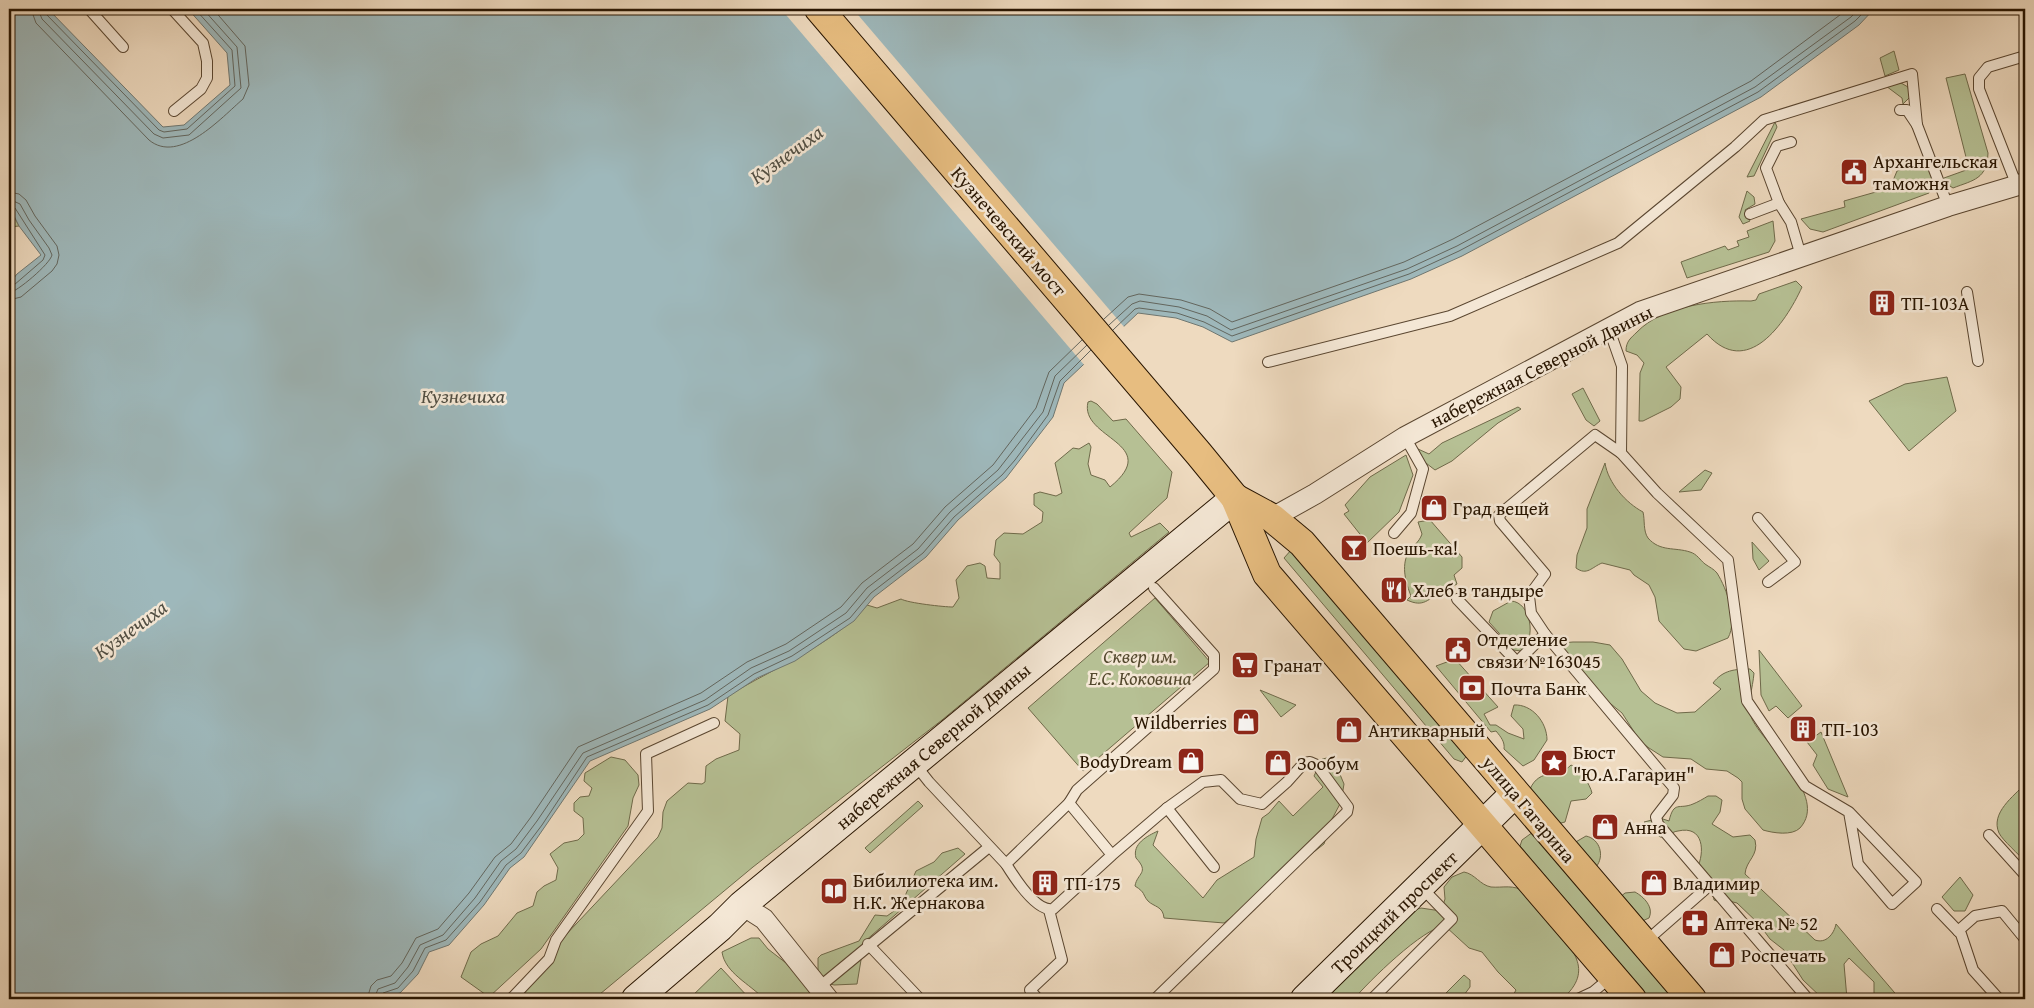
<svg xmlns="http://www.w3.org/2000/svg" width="2034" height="1008" font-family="'Gentium Book Plus',serif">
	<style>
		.green { fill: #b6c094; stroke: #6f6a4a }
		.water { fill: #9eb8bb; stroke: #6f7771 }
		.pier { fill: #eedabf }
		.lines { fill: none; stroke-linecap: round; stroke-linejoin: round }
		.shore { stroke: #63665e; stroke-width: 1 }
		.lane-casing { stroke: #5a4630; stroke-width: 12 }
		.street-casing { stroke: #5a4630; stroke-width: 22 }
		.secondary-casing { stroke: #281501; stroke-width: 30 }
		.primary-casing { stroke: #281501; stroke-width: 30 }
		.lane { stroke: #f4e7d5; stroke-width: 10 }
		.street { stroke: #f4e7d5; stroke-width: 20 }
		.secondary { stroke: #f4e7d5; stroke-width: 28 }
		.primary { stroke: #e7bd80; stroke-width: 28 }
		.labels { text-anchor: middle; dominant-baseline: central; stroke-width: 5; stroke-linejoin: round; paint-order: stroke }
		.poi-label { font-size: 19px; fill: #281501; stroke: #f4e7d5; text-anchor: start }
		.street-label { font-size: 19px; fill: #281501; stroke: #f4e7d5 }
		.park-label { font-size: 19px; font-style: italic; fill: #53482d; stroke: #f4e7d5 }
		.water-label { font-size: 20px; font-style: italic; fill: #514e42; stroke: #f4e7d5 }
	</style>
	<rect width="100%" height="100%" fill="#eedabf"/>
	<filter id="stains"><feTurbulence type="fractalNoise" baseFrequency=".004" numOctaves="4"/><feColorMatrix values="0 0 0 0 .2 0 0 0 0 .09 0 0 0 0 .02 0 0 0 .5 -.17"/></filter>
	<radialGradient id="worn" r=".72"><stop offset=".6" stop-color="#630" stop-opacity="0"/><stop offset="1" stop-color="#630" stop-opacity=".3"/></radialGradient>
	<g class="green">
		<path d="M 1894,51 L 1899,70 L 1885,76 L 1880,58 Z"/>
		<path d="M 1965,74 L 1988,153 C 1987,179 1974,180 1953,188 L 1947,184 L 1944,178 L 1969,169 L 1946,78 Z"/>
		<path d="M 1901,83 L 1908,87 L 1910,97 L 1903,104 L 1902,98 L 1886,86 Z"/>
		<path d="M 1775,122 L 1777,127 L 1754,176 L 1747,177 Z"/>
		<path d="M 1925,160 L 1934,181 L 1927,184 L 1929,193 L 1823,232 L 1810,229 L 1801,219 L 1845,207 L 1844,201 L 1890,188 L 1897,171 Z"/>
		<path d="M 1747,191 L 1754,197 L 1755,204 L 1745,210 L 1750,221 L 1743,224 L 1739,217 Z"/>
		<path d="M 9,206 L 19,226 L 9,227 Z"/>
		<path d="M 1773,221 L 1775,241 L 1769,252 L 1687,278 L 1681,262 L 1725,246 L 1728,250 L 1739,246 L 1737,241 L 1749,237 L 1747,231 Z"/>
		<path d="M 1796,281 L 1802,287 C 1785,324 1747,379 1707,334 L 1666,367 L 1681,387 L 1680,399 L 1671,407 L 1643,421 L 1639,421 L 1640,373 L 1644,363 L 1637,355 L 1626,351 C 1626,341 1631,338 1637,332 C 1663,305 1715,300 1751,301 L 1756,300 L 1759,294 Z"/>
		<path d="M 1947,377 L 1956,411 L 1909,451 L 1869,401 L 1905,384 Z"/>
		<path d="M 1583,388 L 1600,421 L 1594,426 L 1586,420 L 1572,394 Z"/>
		<path d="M 1091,401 L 1097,404 L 1113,421 L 1126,419 L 1172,472 L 1167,498 L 1129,533 L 1131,537 L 1160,523 L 1169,532 L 942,720 L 753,867 L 594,999 L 515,999 L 561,940 L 658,837 L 662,828 L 663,812 L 667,801 L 688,783 L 702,784 L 705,782 L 706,766 L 716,759 L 739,750 L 740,734 L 725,721 L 728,696 C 771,669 835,644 867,605 L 877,608 L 901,599 C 908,603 944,607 953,607 L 959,598 L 956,580 L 967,566 L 980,563 L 985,566 L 987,578 L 1000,579 L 1000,563 L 994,555 L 996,540 L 1004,533 L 1023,534 L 1042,522 L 1043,512 L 1034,505 L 1034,494 L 1040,492 L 1056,496 L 1062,493 L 1055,463 L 1073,448 L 1079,449 L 1089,443 L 1091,447 L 1088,464 L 1091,475 L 1105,480 L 1110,487 C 1164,443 1079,439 1088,402 Z"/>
		<path d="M 1518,407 L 1521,409 L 1498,423 L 1452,461 L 1435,470 L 1422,460 L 1418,449 L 1429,454 L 1442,443 Z"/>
		<path d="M 1406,455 L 1413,475 L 1399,512 L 1367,543 L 1344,514 L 1349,511 L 1345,505 L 1370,477 Z"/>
		<path d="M 1605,463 C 1608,483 1626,503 1643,512 C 1645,520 1643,531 1648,538 C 1660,552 1675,547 1690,552 C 1697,554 1700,560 1705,564 C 1709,567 1714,569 1717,573 C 1727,589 1738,620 1728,638 L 1696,651 L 1684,649 L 1659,621 L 1655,597 L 1649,585 L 1634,575 L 1630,570 L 1602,563 C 1592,567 1587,576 1576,568 L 1577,555 L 1587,528 L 1587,509 Z"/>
		<path d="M 1705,470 L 1712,473 L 1701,490 L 1679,492 Z"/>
		<path d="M 1430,520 L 1462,557 L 1462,568 L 1454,575 L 1457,584 C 1452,587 1447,589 1442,591 C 1428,599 1424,608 1407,600 L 1411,596 C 1406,583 1401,567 1408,553 C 1412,546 1419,543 1422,534 L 1418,522 Z"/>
		<path d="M 1752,542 L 1769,561 L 1759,570 L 1753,559 Z"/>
		<path d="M 1292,549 L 1468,754 L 1462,762 L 1454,759 L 1284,558 Z"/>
		<path d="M 1155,598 L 1210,662 L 1083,771 L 1028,708 Z"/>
		<path d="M 1511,601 C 1531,602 1537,639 1521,651 L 1506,649 L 1499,633 L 1489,622 L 1493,611 Z"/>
		<path d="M 1573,642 L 1593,642 L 1610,645 L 1622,659 L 1641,691 L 1655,703 L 1677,713 L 1695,712 L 1721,689 L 1713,683 C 1723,670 1735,669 1750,669 L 1754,673 C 1753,688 1746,705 1752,719 C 1765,746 1829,796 1800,828 C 1792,836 1773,833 1763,830 L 1745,809 L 1742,799 L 1742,782 L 1738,778 L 1727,771 L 1706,769 L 1691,759 L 1663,757 L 1649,748 L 1640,741 L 1622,713 L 1606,700 L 1557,648 L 1561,643 Z"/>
		<path d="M 1759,650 L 1802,706 L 1788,718 L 1776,706 L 1769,711 L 1761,695 Z"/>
		<path d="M 1455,659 L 1498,707 L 1484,714 L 1490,725 L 1496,725 L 1508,733 L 1524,739 L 1523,729 L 1511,716 L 1514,705 C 1532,704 1547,722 1547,740 L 1534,760 L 1523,766 L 1504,749 C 1505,742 1501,737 1496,731 L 1491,732 L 1436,666 Z"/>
		<path d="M 1260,690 L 1296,705 L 1281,717 Z"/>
		<path d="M 1821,732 L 1848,797 L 1828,789 L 1813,765 L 1817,755 L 1807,742 Z"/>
		<path d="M 611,757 L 625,760 L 638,775 L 639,785 L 633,798 L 628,826 L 541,949 L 489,997 L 461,977 L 471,952 L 481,944 L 498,936 L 517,913 L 533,906 L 537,892 L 544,886 L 556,880 L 558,868 L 550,854 L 564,843 L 578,840 L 584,834 L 583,818 L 574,811 L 574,803 L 580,797 L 589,796 L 592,788 L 584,781 L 585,773 Z"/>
		<path d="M 1327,758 L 1339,772 L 1344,784 L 1341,802 L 1332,819 L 1324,844 L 1224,923 L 1164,918 C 1163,906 1154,907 1148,901 C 1142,894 1146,893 1135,886 C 1137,873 1150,873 1136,858 C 1132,844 1147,836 1158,831 L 1153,845 L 1203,898 L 1217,880 L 1254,857 L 1256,839 L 1262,818 L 1269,813 L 1279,801 L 1293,816 L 1323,787 L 1314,776 L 1322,759 Z"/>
		<path d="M 1571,765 C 1579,768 1590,784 1592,793 L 1586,799 L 1571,801 L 1565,822 L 1557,824 L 1530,789 C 1540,767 1558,779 1571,765 Z"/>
		<path d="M 2025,784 L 2025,862 C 2019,854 2003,841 1999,833 C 1990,813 2014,796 2025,784 Z"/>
		<path d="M 1708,796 L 1716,796 L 1722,800 L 1720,812 L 1712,824 L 1733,837 L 1750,835 L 1755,840 C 1759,856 1746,860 1745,874 L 1815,940 C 1826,944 1834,934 1836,924 L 1900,999 L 1874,999 L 1874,982 L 1849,958 L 1844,964 L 1847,999 L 1823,999 L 1803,980 L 1784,950 L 1770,939 L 1759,924 L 1737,903 L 1729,901 L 1722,903 L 1714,900 L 1712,884 L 1697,869 C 1705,852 1704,825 1678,831 C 1669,832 1672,838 1660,837 L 1644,822 L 1660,818 L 1669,821 C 1674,800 1679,810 1693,804 C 1698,802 1703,799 1708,796 Z"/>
		<path d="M 918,801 L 923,806 L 870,853 L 865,848 Z"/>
		<path d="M 1533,832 L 1678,999 L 1650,999 L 1520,846 L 1522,840 Z"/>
		<path d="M 1586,836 C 1600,839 1605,856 1596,867 L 1574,843 Z"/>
		<path d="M 958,848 L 965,854 L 864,942 L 857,984 L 834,985 L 827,983 L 818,970 L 818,958 L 821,955 L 859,941 L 875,915 L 887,916 L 894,911 L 905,896 L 916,871 L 934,862 L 942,853 Z"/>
		<path d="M 1464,872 C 1475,874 1480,885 1491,887 C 1502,888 1515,884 1524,892 C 1534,899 1542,912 1549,922 C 1571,947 1596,970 1562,999 L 1511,999 L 1516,990 L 1498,972 L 1482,952 L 1469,948 L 1445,926 C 1424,927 1368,982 1354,999 L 1322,999 L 1414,910 L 1421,908 L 1441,911 L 1445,899 L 1444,887 L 1452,877 Z"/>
		<path d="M 1960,877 L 1973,895 L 1965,911 L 1954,911 L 1942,897 Z"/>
		<path d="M 1635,892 C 1644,897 1654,907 1649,918 L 1640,922 L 1619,898 L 1625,893 Z"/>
		<path d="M 751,938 L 759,938 L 768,949 L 786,963 L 817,999 L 764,999 C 750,984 725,973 722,952 Z"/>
		<path d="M 721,968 L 750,999 L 689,999 Z"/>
		<path d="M 1464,975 L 1470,980 L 1470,987 L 1461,999 L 1440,999 Z"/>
	</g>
	<path class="water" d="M 9,9 L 48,9 L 163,127 L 184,125 L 230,85 L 227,53 L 188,9 L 1874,9 L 1859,25 L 1761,97 L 1462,256 L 1411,279 L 1232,342 L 1203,327 L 1176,318 L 1138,313 L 1064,383 L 1053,417 L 1006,478 L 958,520 L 926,557 L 874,597 L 854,621 L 795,661 L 757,678 L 710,709 L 590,761 L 524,857 L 510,868 L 484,905 L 449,945 L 429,952 L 418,974 L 400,993 L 377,999 L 9,999 L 9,284 L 17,274 L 41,255 L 19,226 L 9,206 Z"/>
	<path class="pier" d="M 781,9 L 853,9 L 1125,328 L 1085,366 Z"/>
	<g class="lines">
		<g class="shore">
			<path d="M 31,9 L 36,23 L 149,140 C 179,165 222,117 243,99 L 249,85 L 245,46 L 213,9"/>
			<path d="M 38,9 L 42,19 L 154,134 L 163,138 L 189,135 L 241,88 L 237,47 L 203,9"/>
			<path d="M 45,9 L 46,14 L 159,130 L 164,132 L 187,129 L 235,86 L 232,50 L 195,9"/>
			<path d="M 9,192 L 19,194 L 26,200 L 35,216 L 57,246 L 59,255 L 57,264 L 52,271 L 21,297 L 9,300"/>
			<path d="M 9,199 L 20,204 L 29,220 L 49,248 L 52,255 C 50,264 17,292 9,293"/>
			<path d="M 9,205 L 15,208 L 45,255 L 43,260 L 14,285 L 9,286"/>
			<path d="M 1104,319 L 1128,297 L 1139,294 L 1181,300 L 1210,309 L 1232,322 L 1404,262 L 1453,239 L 1751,81 L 1848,9"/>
			<path d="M 1109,325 L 1132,304 L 1140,301 L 1179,307 L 1207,316 L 1231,330 L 1407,269 L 1457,246 L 1755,87 L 1851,17 L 1859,9"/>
			<path d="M 1113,330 L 1135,309 L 1139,308 L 1177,313 L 1204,322 L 1232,336 L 1409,274 L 1459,251 L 1758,92 L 1855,21 L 1867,9"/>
			<path d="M 367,999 L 371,986 L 377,980 L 391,976 L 402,963 L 416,938 L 438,929 L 469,893 L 495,857 L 511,844 L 531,817 L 578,747 L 701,693 L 747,662 L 786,644 L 841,607 L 862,583 L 913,544 L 945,507 L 993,465 L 1036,408 L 1049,372 L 1082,340"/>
			<path d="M 374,999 L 378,989 L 395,983 L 408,967 L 420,945 L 443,935 L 475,898 L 501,861 L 516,849 L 537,821 L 583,753 L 705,700 L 751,668 L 789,651 L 846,613 L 867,588 L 918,549 L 950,512 L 998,470 L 1043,412 L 1055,376 L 1087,345"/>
			<path d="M 380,999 L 383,993 L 398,988 L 413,971 L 425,948 L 446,940 L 480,902 L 506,865 L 521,853 L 542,825 L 587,757 L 708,705 L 754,674 L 792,656 L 850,618 L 871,593 L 923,553 L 954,517 L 1002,475 L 1015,460 L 1048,415 L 1060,381 L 1091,350"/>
		</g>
		<g class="lane-casing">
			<g id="lane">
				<path d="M 89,9 L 123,47"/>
				<path d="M 172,9 L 203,43 L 207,61 L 207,78 L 201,89 L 174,111"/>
				<path d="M 1900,110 L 1907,110 L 1917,125 L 1948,206"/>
				<path d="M 1791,142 L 1777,146 L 1766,168 L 1779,203 L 1791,222 L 1801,256"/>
				<path d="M 2019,186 L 2017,186 L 1979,89 L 1979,78 L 1988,67 L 2025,56"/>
				<path d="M 1750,214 L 1779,203"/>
				<path d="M 1967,292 L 1978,361"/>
				<path d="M 1609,329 L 1622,366 L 1621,453"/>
				<path d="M 1268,362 L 1450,316 L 1618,243 L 1735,147 L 1764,120 L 1912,74 L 1917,125"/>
				<path d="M 1758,518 L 1795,562 L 1768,582"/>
				<path d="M 1394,533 L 1411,513 L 1423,469 L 1405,437"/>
				<path d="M 1457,599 L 1517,662 L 1545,634"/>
				<path d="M 914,763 L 929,782 L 1006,864"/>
				<path d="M 1069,803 L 1077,790 L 1214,669 L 1214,655 L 1154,588"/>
				<path d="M 1167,808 L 1214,867"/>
				<path d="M 1989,835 L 2025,875"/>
				<path d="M 1112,855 L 1053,909 C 1036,912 1014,877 1006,864 L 1069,803 L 1112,855 L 1167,808 L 1203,782 L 1221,780 L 1240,799 L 1262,804 L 1287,782 L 1304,763 L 1310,762 L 1317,765 L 1348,807 L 1347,812 L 1155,999"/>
				<path d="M 1937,909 L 1961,934 L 1973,970 L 1999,999"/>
				<path d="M 1958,931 L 1975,916 L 2002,911 L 2025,939"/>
				<path d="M 1644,943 L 1709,886"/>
				<path d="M 868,944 L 920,999"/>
				<path d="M 818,988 L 989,847"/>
				<path d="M 511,999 L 549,959 L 556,940 L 648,811 L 646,754 L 714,723"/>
				<path d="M 1038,999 L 1030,990 L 1062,960 L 1049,910"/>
				<path d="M 1372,999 L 1452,919 L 1421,887"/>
				<path d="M 1482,999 L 1485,999"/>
				<path d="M 1578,999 L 1593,992 L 1612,976"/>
				<path d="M 1808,999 L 1658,824 L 1656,817 L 1673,795 L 1674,788 L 1545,634 L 1531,613 L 1529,596 L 1545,574 L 1500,521 L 1499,515 L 1595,435 L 1621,453 L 1657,493 L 1728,560 L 1747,701 L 1805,786 L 1849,812 L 1916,882 L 1892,904 L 1858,864 L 1849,812"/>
			</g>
		</g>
		<g class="street-casing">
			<g id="street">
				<path d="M 1272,518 L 1315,494 L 1405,437 L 1640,312 L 1948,206 L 2025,183"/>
				<path d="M 742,905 L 764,919 L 828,999"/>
			</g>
		</g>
		<g class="secondary-casing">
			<g id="secondary">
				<path d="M 636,999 L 720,927 L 742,905 L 1235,498"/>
				<path d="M 1305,999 L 1514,794"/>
			</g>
		</g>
		<g class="primary-casing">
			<g id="primary">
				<path d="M 819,9 L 1199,454 L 1235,498 L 1267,574 L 1632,999"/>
				<path d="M 1235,498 L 1272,518 L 1302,543 L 1692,999"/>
			</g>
		</g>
		<use href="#lane" class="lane"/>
		<use href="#street" class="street"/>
		<use href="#secondary" class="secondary"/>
		<use href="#primary" class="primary"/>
	</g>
	<defs>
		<g id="civic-square" transform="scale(1.4375)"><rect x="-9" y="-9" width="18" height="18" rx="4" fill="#8f2418" stroke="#f4e7d5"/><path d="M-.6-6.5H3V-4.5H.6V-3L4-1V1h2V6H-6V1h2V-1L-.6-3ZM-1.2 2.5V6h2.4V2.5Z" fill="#fff"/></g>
		<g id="building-square" transform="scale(1.4375)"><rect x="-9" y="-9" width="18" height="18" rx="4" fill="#8f2418" stroke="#f4e7d5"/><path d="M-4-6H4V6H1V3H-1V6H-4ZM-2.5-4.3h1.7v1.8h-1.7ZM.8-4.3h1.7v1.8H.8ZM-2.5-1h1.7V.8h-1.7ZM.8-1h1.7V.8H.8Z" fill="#fff"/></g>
		<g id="shop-square" transform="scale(1.4375)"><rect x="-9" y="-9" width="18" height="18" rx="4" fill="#8f2418" stroke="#f4e7d5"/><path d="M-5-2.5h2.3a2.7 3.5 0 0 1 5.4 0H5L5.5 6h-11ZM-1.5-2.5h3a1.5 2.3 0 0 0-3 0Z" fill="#fff"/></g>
		<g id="bar-square" transform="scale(1.4375)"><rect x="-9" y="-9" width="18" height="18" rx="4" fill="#8f2418" stroke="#f4e7d5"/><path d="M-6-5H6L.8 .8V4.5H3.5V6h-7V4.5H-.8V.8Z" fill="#fff"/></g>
		<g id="restaurant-square" transform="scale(1.4375)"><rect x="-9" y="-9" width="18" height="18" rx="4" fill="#8f2418" stroke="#f4e7d5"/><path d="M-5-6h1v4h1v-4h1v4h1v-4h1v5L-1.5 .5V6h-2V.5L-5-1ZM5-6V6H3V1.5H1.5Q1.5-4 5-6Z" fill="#fff"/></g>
		<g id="supermarket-square" transform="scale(1.4375)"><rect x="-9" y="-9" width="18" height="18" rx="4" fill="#8f2418" stroke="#f4e7d5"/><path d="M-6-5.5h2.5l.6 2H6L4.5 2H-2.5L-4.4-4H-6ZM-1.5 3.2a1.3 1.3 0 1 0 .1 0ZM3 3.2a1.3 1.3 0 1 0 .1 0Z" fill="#fff"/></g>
		<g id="bank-square" transform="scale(1.4375)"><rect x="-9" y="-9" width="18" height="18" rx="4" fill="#8f2418" stroke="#f4e7d5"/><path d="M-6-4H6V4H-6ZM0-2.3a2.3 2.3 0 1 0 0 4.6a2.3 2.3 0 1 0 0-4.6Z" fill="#fff"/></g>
		<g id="sight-square" transform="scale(1.4375)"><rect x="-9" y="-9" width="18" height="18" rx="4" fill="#8f2418" stroke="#f4e7d5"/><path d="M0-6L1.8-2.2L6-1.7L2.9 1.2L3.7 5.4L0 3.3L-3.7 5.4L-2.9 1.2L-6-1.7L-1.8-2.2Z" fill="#fff"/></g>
		<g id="library-square" transform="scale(1.4375)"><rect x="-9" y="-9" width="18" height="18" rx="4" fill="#8f2418" stroke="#f4e7d5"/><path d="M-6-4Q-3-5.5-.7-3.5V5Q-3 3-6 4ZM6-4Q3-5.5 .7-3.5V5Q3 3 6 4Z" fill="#fff"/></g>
		<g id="pharmacy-square" transform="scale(1.4375)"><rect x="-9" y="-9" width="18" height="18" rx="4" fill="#8f2418" stroke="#f4e7d5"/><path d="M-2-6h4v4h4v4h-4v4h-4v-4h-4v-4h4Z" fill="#fff"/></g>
	</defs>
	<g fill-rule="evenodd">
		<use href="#civic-square" x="1854" y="172"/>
		<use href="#building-square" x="1882" y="303"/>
		<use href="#shop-square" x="1434" y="508"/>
		<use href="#bar-square" x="1354" y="548"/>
		<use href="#restaurant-square" x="1394" y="590"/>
		<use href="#civic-square" x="1458" y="650"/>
		<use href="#supermarket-square" x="1245" y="665"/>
		<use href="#bank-square" x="1472" y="688"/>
		<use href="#shop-square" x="1246" y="722"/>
		<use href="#building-square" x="1803" y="729"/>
		<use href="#shop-square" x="1349" y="730"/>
		<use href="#shop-square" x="1191" y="761"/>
		<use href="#shop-square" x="1278" y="763"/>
		<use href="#sight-square" x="1554" y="763"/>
		<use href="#shop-square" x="1605" y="827"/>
		<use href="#building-square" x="1045" y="883"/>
		<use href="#shop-square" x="1654" y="883"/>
		<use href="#library-square" x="834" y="891"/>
		<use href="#pharmacy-square" x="1695" y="923"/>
		<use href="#shop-square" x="1722" y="955"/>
	</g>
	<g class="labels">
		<g class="poi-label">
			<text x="1873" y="161">Архангельская<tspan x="1873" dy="22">таможня</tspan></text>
			<text x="1901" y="303">ТП-103А</text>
			<text x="1453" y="508">Град вещей</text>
			<text x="1373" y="548">Поешь-ка!</text>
			<text x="1413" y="590">Хлеб в тандыре</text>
			<text x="1477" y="639">Отделение<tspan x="1477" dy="22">связи №163045</tspan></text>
			<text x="1264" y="665">Гранат</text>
			<text x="1491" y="688">Почта Банк</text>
			<text x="1227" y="722" text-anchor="end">Wildberries</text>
			<text x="1822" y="729">ТП-103</text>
			<text x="1368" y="730">Антикварный</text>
			<text x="1573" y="752">Бюст<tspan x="1573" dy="22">"Ю.А.Гагарин"</tspan></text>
			<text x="1172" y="761" text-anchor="end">BodyDream</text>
			<text x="1297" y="763">Зообум</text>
			<text x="1624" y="827">Анна</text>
			<text x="853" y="880">Бибилиотека им.<tspan x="853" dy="22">Н.К. Жернакова</tspan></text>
			<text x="1064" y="883">ТП-175</text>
			<text x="1673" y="883">Владимир</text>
			<text x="1714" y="923">Аптека № 52</text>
			<text x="1741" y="955">Роспечать</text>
		</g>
		<g class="street-label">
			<text transform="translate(1009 231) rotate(49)">Кузнечевский мост</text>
			<text transform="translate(1541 366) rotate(-27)">набережная Северной Двины</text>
			<text transform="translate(933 746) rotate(-40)">набережная Северной Двины</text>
			<text transform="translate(1529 809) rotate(50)">улица Гагарина</text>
			<text transform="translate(1394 912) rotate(-44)">Троицкий проспект</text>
		</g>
		<g class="park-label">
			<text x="1140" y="656">Сквер им.<tspan x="1140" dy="22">Е.С. Коковина</tspan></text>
		</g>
		<g class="water-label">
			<text transform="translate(786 154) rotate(-36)">Кузнечиха</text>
			<text x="463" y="395">Кузнечиха</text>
			<text transform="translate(130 629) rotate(-36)">Кузнечиха</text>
		</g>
	</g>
	<rect width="2034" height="1008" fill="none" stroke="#eedabf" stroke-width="30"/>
	<rect x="10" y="10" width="2014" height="988" fill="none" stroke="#281501" stroke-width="2.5"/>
	<rect x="15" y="15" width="2004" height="978" fill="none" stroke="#281501"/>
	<rect width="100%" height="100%" filter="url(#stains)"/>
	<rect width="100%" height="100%" fill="url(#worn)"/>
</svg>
